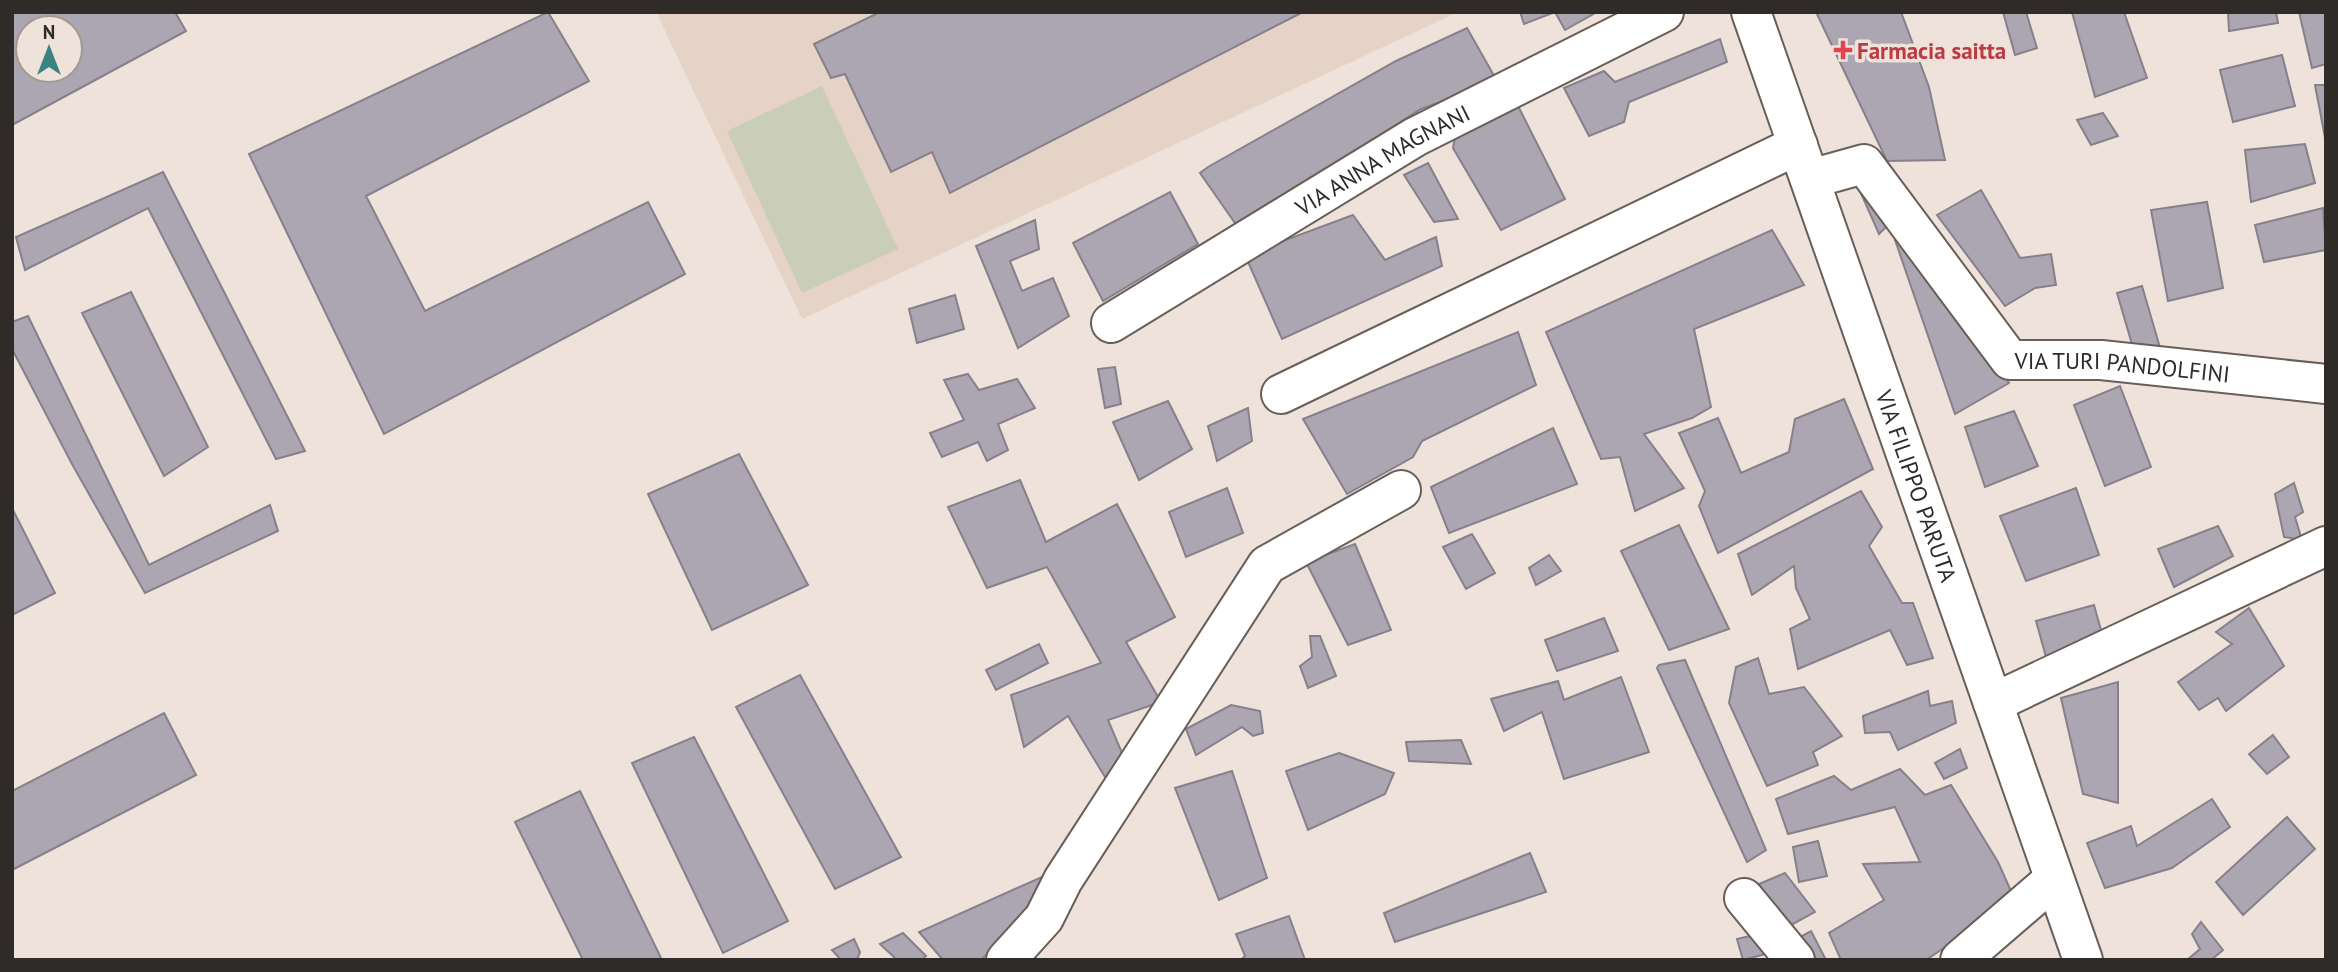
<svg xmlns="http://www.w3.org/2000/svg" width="2338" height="972" font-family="'PT Sans',sans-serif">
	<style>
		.built { fill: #e5d3c7 }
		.pitch { fill: #caceb7 }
		.building { fill: #aba6b1; stroke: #85808a; stroke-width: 2; fill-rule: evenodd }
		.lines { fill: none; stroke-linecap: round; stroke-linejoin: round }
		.minor-casing { stroke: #695f58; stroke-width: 42 }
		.minor { stroke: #fff; stroke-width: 38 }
		.health-dot { fill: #e0444e; stroke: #eee2da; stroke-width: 2.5 }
		.labels { text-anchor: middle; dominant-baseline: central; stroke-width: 7; stroke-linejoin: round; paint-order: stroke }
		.health-label { font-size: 23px; font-weight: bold; fill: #be3a42; stroke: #eee2da; text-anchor: start }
		.street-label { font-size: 23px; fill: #2f2b28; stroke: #eee2da }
	</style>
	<rect width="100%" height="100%" fill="#eee2da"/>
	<path class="built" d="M 656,12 L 1458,12 L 802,319 Z"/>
	<path class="pitch" d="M 822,86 L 898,249 L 802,293 L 727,131 Z"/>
	<g class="building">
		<path d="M 12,12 L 175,12 L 186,31 L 12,125 ZM 28,28 L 70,28 L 70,70 L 28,70 Z"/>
		<path d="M 548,12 L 589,81 L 366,196 L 425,311 L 648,202 L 685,274 L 384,434 L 249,154 Z"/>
		<path d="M 880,12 L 1303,12 L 950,193 L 932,152 L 891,172 L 845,74 L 831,78 L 814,44 Z"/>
		<path d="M 1520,12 L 1597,12 L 1565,30 L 1555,12 L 1524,24 Z"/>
		<path d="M 1816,12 L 1901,12 L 1929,87 L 1945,160 L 1887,161 Z"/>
		<path d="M 2003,12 L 2026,12 L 2037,48 L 2015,55 Z"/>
		<path d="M 2072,12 L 2124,12 L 2147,78 L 2095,97 Z"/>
		<path d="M 2228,12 L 2276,12 L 2278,23 L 2229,31 Z"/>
		<path d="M 2299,12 L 2326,12 L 2326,64 L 2312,68 Z"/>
		<path d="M 1467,28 L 1497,81 L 1421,109 L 1237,226 L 1200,173 L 1208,167 L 1396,61 Z"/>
		<path d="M 1720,39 L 1727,62 L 1629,102 L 1624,122 L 1589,136 L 1564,88 L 1604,71 L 1615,82 Z"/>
		<path d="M 2282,55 L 2295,106 L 2233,122 L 2220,70 Z"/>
		<path d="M 2315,85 L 2326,85 L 2326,143 Z"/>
		<path d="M 1516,102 L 1565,199 L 1501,230 L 1453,148 L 1455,137 Z"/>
		<path d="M 2103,113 L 2118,136 L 2091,145 L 2077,120 Z"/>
		<path d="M 2305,144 L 2315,183 L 2251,202 L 2245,150 Z"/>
		<path d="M 1428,163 L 1458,219 L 1434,222 L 1404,175 Z"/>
		<path d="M 163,172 L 305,451 L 276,459 L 148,208 L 25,270 L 16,237 Z"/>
		<path d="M 1852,173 L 1894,219 L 1879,234 Z"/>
		<path d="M 1981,190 L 2020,258 L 2051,254 L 2056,285 L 2035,288 L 2005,306 L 1937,215 Z"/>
		<path d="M 1170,192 L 1198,244 L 1103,301 L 1073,243 Z"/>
		<path d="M 2207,202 L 2223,288 L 2168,301 L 2151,210 Z"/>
		<path d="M 2323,208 L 2326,250 L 2264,262 L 2255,225 Z"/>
		<path d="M 1353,215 L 1385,260 L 1436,237 L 1442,266 L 1282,339 L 1245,255 Z"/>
		<path d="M 1035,220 L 1039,249 L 1010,261 L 1022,291 L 1053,278 L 1069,316 L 1018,348 L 976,246 Z"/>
		<path d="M 1912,229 L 2009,383 L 1955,414 L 1895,240 Z"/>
		<path d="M 1772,230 L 1804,285 L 1694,329 L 1711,407 L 1692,418 L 1644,434 L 1684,488 L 1635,511 L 1620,457 L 1601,459 L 1546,332 Z"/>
		<path d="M 2142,286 L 2161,351 L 2136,358 L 2117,293 Z"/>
		<path d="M 131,292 L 208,447 L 164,476 L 82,313 Z"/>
		<path d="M 955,295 L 964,329 L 917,343 L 909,309 Z"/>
		<path d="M 28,316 L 149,565 L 270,505 L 278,531 L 145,593 L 72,464 L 12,349 L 12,322 Z"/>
		<path d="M 1518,332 L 1536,385 L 1422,441 L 1413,457 L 1347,494 L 1303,419 Z"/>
		<path d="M 1115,367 L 1121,404 L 1105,408 L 1098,369 Z"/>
		<path d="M 968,374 L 979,390 L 1017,379 L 1035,408 L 998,424 L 1008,450 L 987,461 L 978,442 L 942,457 L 930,433 L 964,420 L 944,380 Z"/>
		<path d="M 2120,386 L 2151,467 L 2105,486 L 2074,405 Z"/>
		<path d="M 1844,399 L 1873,469 L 1718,553 L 1699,506 L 1705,491 L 1679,433 L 1718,418 L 1741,473 L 1789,452 L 1795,419 Z"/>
		<path d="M 1168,401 L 1192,449 L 1139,480 L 1113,422 Z"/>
		<path d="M 1248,408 L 1252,441 L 1217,461 L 1208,426 Z"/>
		<path d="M 2014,411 L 2038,466 L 1985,487 L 1965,427 Z"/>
		<path d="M 1553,428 L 1577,484 L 1449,533 L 1431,487 Z"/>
		<path d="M 739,454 L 808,585 L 712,630 L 648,494 Z"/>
		<path d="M 1020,480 L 1046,542 L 1117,504 L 1175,617 L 1126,642 L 1161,702 L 1108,720 L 1128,767 L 1105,777 L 1068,716 L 1024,747 L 1011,695 L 1101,663 L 1047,567 L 987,588 L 948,507 Z"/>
		<path d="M 2294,483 L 2303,512 L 2295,517 L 2302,540 L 2284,537 L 2275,494 Z"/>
		<path d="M 1227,488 L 1243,533 L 1186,557 L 1169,512 Z"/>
		<path d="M 2076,488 L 2099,555 L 2026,581 L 2000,516 Z"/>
		<path d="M 1861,491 L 1882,527 L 1869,546 L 1902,603 L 1913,603 L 1933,658 L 1907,665 L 1890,630 L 1798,669 L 1790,629 L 1810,619 L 1796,588 L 1794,566 L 1752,595 L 1738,554 Z"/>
		<path d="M 12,508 L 55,593 L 12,615 Z"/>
		<path d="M 1679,525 L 1729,629 L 1669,650 L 1621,551 Z"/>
		<path d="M 2218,526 L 2233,556 L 2174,587 L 2158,549 Z"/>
		<path d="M 1472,534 L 1495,573 L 1466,589 L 1443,547 Z"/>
		<path d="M 1355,544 L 1391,630 L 1348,645 L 1306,562 Z"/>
		<path d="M 1549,555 L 1561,571 L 1536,585 L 1529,568 Z"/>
		<path d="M 2094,605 L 2103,637 L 2046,657 L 2036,621 Z"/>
		<path d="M 2249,608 L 2284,666 L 2226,711 L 2218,698 L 2199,710 L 2178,682 L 2232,644 L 2216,632 Z"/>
		<path d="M 1604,618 L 1618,651 L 1557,671 L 1545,640 Z"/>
		<path d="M 1310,636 L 1320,636 L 1336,676 L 1308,688 L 1300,666 L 1312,657 Z"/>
		<path d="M 1039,644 L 1048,663 L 996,690 L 986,670 Z"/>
		<path d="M 1758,658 L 1769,694 L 1804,687 L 1842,736 L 1813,752 L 1818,765 L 1767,786 L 1729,703 L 1736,667 Z"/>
		<path d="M 1685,660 L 1766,850 L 1747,862 L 1657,668 L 1659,665 Z"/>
		<path d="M 800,675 L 901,857 L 835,889 L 736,707 Z"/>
		<path d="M 1621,677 L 1649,752 L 1564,779 L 1542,712 L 1504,731 L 1491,699 L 1558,681 L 1564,700 Z"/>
		<path d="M 2118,682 L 2118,803 L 2083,794 L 2061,698 Z"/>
		<path d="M 1928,691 L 1930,706 L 1952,701 L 1956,723 L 1898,750 L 1890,732 L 1865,733 L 1863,716 Z"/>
		<path d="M 1231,705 L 1260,711 L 1263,733 L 1253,736 L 1242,727 L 1196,755 L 1186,729 Z"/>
		<path d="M 164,713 L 196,775 L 12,870 L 12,791 Z"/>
		<path d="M 2273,735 L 2289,757 L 2267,774 L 2249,754 Z"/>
		<path d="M 694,737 L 788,921 L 723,953 L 632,763 Z"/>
		<path d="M 1461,740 L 1471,764 L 1409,761 L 1406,742 Z"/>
		<path d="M 1960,749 L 1967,768 L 1944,779 L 1935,763 Z"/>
		<path d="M 1339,753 L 1394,773 L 1385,794 L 1308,830 L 1286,771 Z"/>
		<path d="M 1900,769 L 1925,795 L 1951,785 L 1998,862 L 2015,900 L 1926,960 L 1841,960 L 1829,933 L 1884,900 L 1863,864 L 1920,862 L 1895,807 L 1788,834 L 1776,799 L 1834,776 L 1851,790 Z"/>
		<path d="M 1232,771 L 1267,878 L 1219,900 L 1175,788 Z"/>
		<path d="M 580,791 L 662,960 L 583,960 L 515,822 Z"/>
		<path d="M 2212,799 L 2230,827 L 2172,868 L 2105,888 L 2087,843 L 2131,826 L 2137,846 Z"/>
		<path d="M 2287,817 L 2315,849 L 2243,915 L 2216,882 Z"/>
		<path d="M 1818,841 L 1827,876 L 1799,882 L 1793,847 Z"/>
		<path d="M 1530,853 L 1546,892 L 1395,942 L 1384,913 Z"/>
		<path d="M 1785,873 L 1815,912 L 1784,929 L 1759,884 Z"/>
		<path d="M 1044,876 L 1050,892 L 981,960 L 943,960 L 919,932 Z"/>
		<path d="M 1289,916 L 1305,960 L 1241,960 L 1245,956 L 1236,934 Z"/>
		<path d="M 2201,922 L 2223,950 L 2211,960 L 2187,960 L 2200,949 L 2192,934 Z"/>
		<path d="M 1811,931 L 1826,960 L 1800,960 L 1787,944 Z"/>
		<path d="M 903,933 L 926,956 L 921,960 L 897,960 L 880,944 Z"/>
		<path d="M 1762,933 L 1777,951 L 1743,960 L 1737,939 Z"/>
		<path d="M 854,939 L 860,952 L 857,960 L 841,960 L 832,950 Z"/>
	</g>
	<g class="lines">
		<g class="minor-casing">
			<g id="minor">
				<path id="s1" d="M 1751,12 L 2083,960"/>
				<path id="s2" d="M 1810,179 L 1864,164 L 2010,360 L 2101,360 L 2326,384"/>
				<path id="s3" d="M 1111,323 L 1415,137 L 1664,12"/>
				<path d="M 1281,394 L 1798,145"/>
				<path d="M 1993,703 L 2326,546"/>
				<path d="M 1744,898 L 1795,960"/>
				<path d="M 1006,960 L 1044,918 L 1063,880 L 1267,565 L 1401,490"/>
				<path d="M 1960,960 L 2054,879"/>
			</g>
		</g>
		<use href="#minor" class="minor"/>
	</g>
	<path class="health-dot" d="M1839.5 39.5h7v7h7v7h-7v7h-7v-7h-7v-7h7z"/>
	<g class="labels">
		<g class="health-label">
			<text x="1857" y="50">Farmacia saitta</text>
		</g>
		<g class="street-label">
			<text stroke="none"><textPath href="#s3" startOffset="317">VIA ANNA MAGNANI</textPath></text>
			<text stroke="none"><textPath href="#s2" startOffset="413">VIA TURI PANDOLFINI</textPath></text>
			<text stroke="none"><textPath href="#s1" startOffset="502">VIA FILIPPO PARUTA</textPath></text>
		</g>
	</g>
	<rect width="2338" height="972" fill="none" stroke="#2f2b28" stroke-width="28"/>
	<g transform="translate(49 49)"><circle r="33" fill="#eee2da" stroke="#a29993" stroke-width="2"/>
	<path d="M0-5L12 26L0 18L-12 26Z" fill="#3b8382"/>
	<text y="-10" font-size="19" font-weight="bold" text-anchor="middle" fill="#2f2b28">N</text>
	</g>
</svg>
